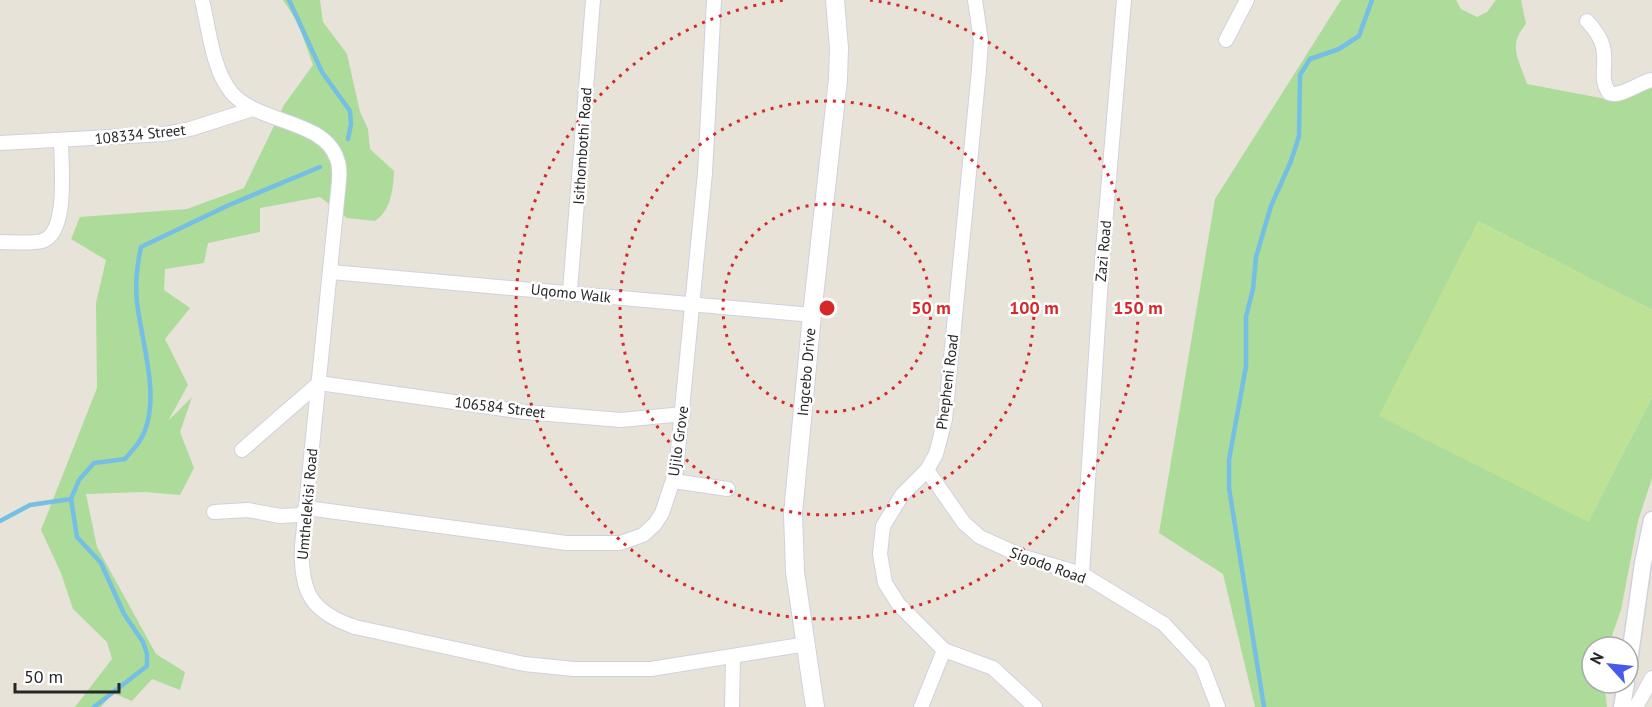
<svg xmlns="http://www.w3.org/2000/svg" width="1652" height="707" font-family="'PT Sans',sans-serif">
	<style>
		.green { fill: #acdb9a }
		.pitch { fill: #bde296 }
		.lines { fill: none; stroke-linecap: round; stroke-linejoin: round }
		.stream { stroke: #74bfe3; stroke-width: 4.5 }
		.minor-casing { stroke: #cfd1df; stroke-width: 16 }
		.tertiary-casing { stroke: #cfd1df; stroke-width: 19 }
		.secondary-casing { stroke: #cfd1df; stroke-width: 20 }
		.minor { stroke: #fff; stroke-width: 14 }
		.tertiary { stroke: #fff; stroke-width: 16 }
		.secondary { stroke: #fff; stroke-width: 18 }
		.ring { fill: none; stroke: #d62828; stroke-width: 3; stroke-dasharray: 3 6 }
		.labels { text-anchor: middle; dominant-baseline: central; stroke-width: 5; stroke-linejoin: round; paint-order: stroke }
		.street-label { font-size: 15px; fill: #272727; stroke: #fff }
		.centre { fill: #d62828; stroke: #fff; stroke-width: 3 }
		.ring-label { font-size: 18px; text-anchor: middle; font-weight: bold; fill: #d62828; stroke: #fff; stroke-width: 5; stroke-linejoin: round; paint-order: stroke }
	</style>
	<rect width="100%" height="100%" fill="#e8e3d9"/>
	<g class="green">
		<path d="M 283,0 L 320,0 L 323,22 L 347,54 L 360,112 L 368,129 L 370,149 L 394,171 C 393,191 391,210 375,221 L 347,218 L 320,197 L 260,208 L 260,232 L 208,243 L 204,263 L 165,269 L 164,290 L 190,308 L 165,339 L 188,385 L 168,421 L 192,397 L 180,432 L 194,468 L 180,495 L 145,492 L 86,494 L 97,547 L 156,654 L 185,672 L 180,690 L 152,679 L 132,701 L 113,693 L 101,707 L 75,707 L 112,659 L 107,642 L 73,609 L 61,573 L 41,530 L 97,388 L 96,303 L 106,260 L 71,239 L 80,217 L 187,209 L 244,188 L 284,105 L 313,65 L 297,21 Z"/>
		<path d="M 1341,0 L 1456,0 L 1461,9 L 1477,17 L 1487,12 L 1496,0 L 1521,0 L 1526,24 C 1507,46 1519,59 1527,84 L 1611,100 L 1652,86 L 1652,310 L 1478,221 L 1588,522 L 1652,397 L 1652,478 L 1638,521 L 1621,610 L 1608,647 L 1592,647 L 1592,683 L 1604,683 L 1607,707 L 1255,707 L 1223,574 L 1159,533 L 1215,199 Z"/>
	</g>
	<path class="pitch" d="M 1478,221 L 1652,310 L 1652,397 L 1588,522 L 1379,416 Z"/>
	<g class="lines">
		<g class="stream">
			<path d="M 289,0 L 322,72 L 350,111 L 351,124 L 348,139"/>
			<path d="M 0,521 L 30,505 L 71,499"/>
			<path d="M 94,707 L 147,666 L 147,654 L 143,642 L 124,614 L 101,563 L 77,537 L 71,499 L 79,480 L 94,463 L 125,459 C 129,454 135,448 139,442 C 164,404 141,342 137,302 C 135,282 137,265 141,247 L 229,205 L 320,167"/>
			<path d="M 1264,707 L 1229,488 L 1229,460 L 1246,366 L 1246,317 L 1253,289 L 1256,257 L 1271,206 L 1291,161 L 1299,136 L 1300,75 L 1310,59 L 1339,49 L 1359,36 L 1372,0"/>
		</g>
		<g class="minor-casing">
			<g id="minor">
				<path d="M 202,0 C 209,29 212,68 231,92 C 257,124 324,119 337,159 C 341,169 339,181 338,191 L 302,546 C 300,592 311,612 355,627 L 524,664 L 574,669 L 651,669 L 807,644"/>
				<path d="M 975,0 L 981,41 L 979,70 L 945,419 L 936,454 L 927,470 L 902,495 L 883,526 L 880,554 L 885,583 L 899,605 L 944,650 L 993,668 L 1035,707"/>
				<path d="M 1587,21 C 1619,54 1594,71 1609,93 C 1621,98 1639,82 1652,80"/>
				<path d="M 1226,40 L 1247,0"/>
				<path d="M 0,143 L 165,134 L 190,129 L 253,109"/>
				<path d="M 0,242 C 13,242 30,244 42,241 C 69,233 61,163 61,140"/>
				<path d="M 331,272 L 812,315"/>
				<path d="M 570,291 L 593,0"/>
				<path d="M 242,450 L 319,383 L 525,412 L 621,420 L 683,414"/>
				<path d="M 927,470 L 964,523 L 980,537 L 1024,557 L 1082,574 L 1164,624 L 1202,665 L 1218,707"/>
				<path d="M 673,481 L 728,489"/>
				<path d="M 214,512 L 248,510 L 280,516 L 300,515 L 307,508 L 566,543 L 620,543 L 643,535 L 655,524 L 662,513 L 676,471 L 705,173 L 714,0"/>
				<path d="M 1082,574 L 1102,262 L 1124,0"/>
				<path d="M 732,707 L 733,658"/>
				<path d="M 921,707 L 944,650"/>
				<path d="M 1636,707 L 1652,678"/>
			</g>
		</g>
		<g class="tertiary-casing">
			<g id="tertiary">
				<path d="M 1628,669 L 1643,563 L 1652,520"/>
				<path d="M 1622,707 L 1626,683"/>
			</g>
		</g>
		<g class="secondary-casing">
			<path id="secondary" d="M 815,707 L 795,572 L 793,513 L 812,315 L 838,79 L 839,48 L 835,0"/>
		</g>
		<use href="#minor" class="minor"/>
		<use href="#tertiary" class="tertiary"/>
		<use href="#secondary" class="secondary"/>
	</g>
	<g class="ring">
		<circle cx="827" cy="308" r="104"/>
		<circle cx="827" cy="308" r="207"/>
		<path d="M870 0A311 311 0 1 1 784 0"/>
	</g>
	<g class="labels">
		<g class="street-label">
			<text transform="translate(140 134) rotate(-6)">108334 Street</text>
			<text transform="translate(582 146) rotate(-86)">Isithombothi Road</text>
			<text transform="translate(1103 251) rotate(-85)">Zazi Road</text>
			<text transform="translate(571 293) rotate(6)">Uqomo Walk</text>
			<text transform="translate(806 372) rotate(-85)">Ingcebo Drive</text>
			<text transform="translate(947 382) rotate(-83)">Phepheni Road</text>
			<text transform="translate(500 407) rotate(7)">106584 Street</text>
			<text transform="translate(678 441) rotate(-82)">Ujilo Grove</text>
			<text transform="translate(307 504) rotate(-85)">Umthelekisi Road</text>
			<text transform="translate(1048 565) rotate(20)">Sigodo Road</text>
		</g>
	</g>
	<circle cx="827" cy="308" r="9" class="centre"/>
	<g class="ring-label">
		<text x="931" y="314">50 m</text>
		<text x="1034" y="314">100 m</text>
		<text x="1138" y="314">150 m</text>
	</g>
	<g transform="translate(1610 665) rotate(297)"><circle r="28" fill="#ffffff" stroke="#a9a9a9" stroke-width="1.5"/>
	<path d="M0-4.5L10 22L0 15L-10 22Z" fill="#465be9"/>
	<text y="-9" font-size="16" font-weight="bold" text-anchor="middle" fill="#272727">N</text>
	</g>
	<path d="M15 683v9h104v-9" fill="none" stroke="#272727" stroke-width="3"/>
	<text x="24" y="683" font-size="18" fill="#272727" stroke="#ffffff" stroke-width="4.5" paint-order="stroke">50 m</text>
</svg>
